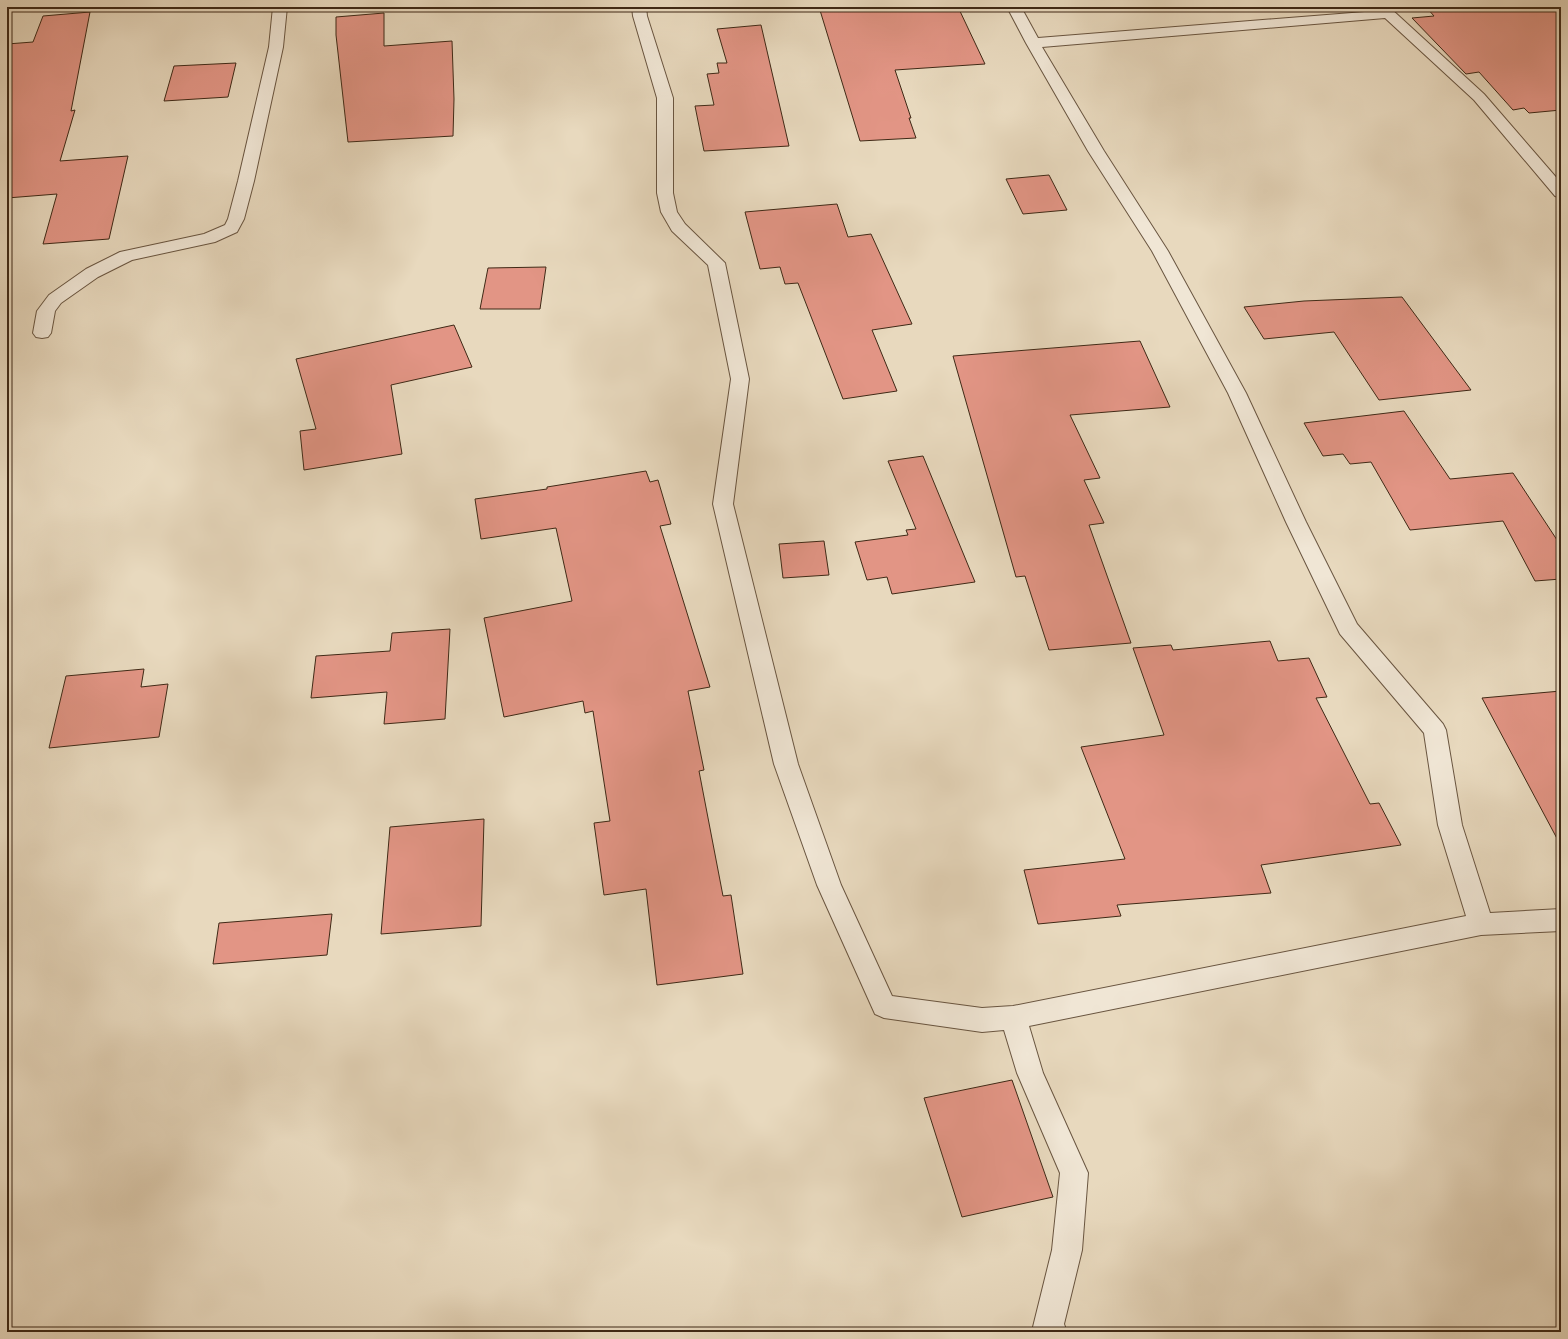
<svg xmlns="http://www.w3.org/2000/svg" width="1568" height="1339" font-family="'EB Garamond',serif">
	<style>
		.building { fill: #e29585; stroke: #3f2916 }
		.lines { fill: none; stroke-linecap: round; stroke-linejoin: round }
		.minor-casing { stroke: #695540; stroke-width: 2 }
		.minor { fill: #f0e6d5; fill-rule: evenodd }
	</style>
	<rect width="100%" height="100%" fill="#e8d9be"/>
	<filter id="stains"><feTurbulence type="fractalNoise" baseFrequency=".005" numOctaves="4"/><feColorMatrix values="0 0 0 0 .2 0 0 0 0 .09 0 0 0 0 .02 0 0 0 .5 -.17"/></filter>
	<radialGradient id="worn" r=".72"><stop offset=".6" stop-color="#630" stop-opacity="0"/><stop offset="1" stop-color="#630" stop-opacity=".3"/></radialGradient>
	<g class="building">
		<path d="M 819,7 L 958,7 L 985,64 L 895,70 L 911,118 L 909,118 L 916,138 L 860,141 Z"/>
		<path d="M 1426,7 L 1561,7 L 1561,110 L 1529,113 L 1524,108 L 1513,110 L 1479,72 L 1466,74 L 1412,18 L 1434,16 Z"/>
		<path d="M 90,12 L 71,111 L 75,110 L 60,161 L 128,156 L 109,239 L 43,244 L 57,194 L 7,198 L 7,44 L 33,42 L 43,16 Z"/>
		<path d="M 384,13 L 384,46 L 452,41 L 454,99 L 453,136 L 348,142 L 336,35 L 336,17 Z"/>
		<path d="M 761,25 L 789,146 L 704,151 L 695,106 L 714,105 L 707,74 L 719,73 L 717,63 L 727,63 L 717,29 Z"/>
		<path d="M 236,63 L 228,97 L 164,101 L 174,66 Z"/>
		<path d="M 1049,175 L 1067,210 L 1023,214 L 1006,179 Z"/>
		<path d="M 837,204 L 848,237 L 871,234 L 912,324 L 872,330 L 897,391 L 843,399 L 798,283 L 785,284 L 780,267 L 760,269 L 745,212 Z"/>
		<path d="M 546,267 L 540,309 L 480,309 L 488,268 Z"/>
		<path d="M 1402,297 L 1471,390 L 1379,400 L 1334,332 L 1264,339 L 1244,307 L 1304,301 Z"/>
		<path d="M 454,325 L 472,367 L 391,385 L 402,454 L 304,470 L 300,431 L 316,429 L 296,359 Z"/>
		<path d="M 1140,341 L 1170,407 L 1070,415 L 1100,478 L 1084,480 L 1104,523 L 1089,525 L 1131,643 L 1049,650 L 1025,576 L 1016,577 L 953,356 Z"/>
		<path d="M 1404,411 L 1450,479 L 1513,473 L 1561,546 L 1561,579 L 1535,581 L 1503,521 L 1410,530 L 1371,462 L 1350,464 L 1343,454 L 1323,456 L 1304,423 Z"/>
		<path d="M 923,456 L 975,582 L 892,594 L 887,577 L 867,580 L 855,542 L 908,535 L 906,530 L 916,529 L 888,461 Z"/>
		<path d="M 646,471 L 650,482 L 658,480 L 671,524 L 660,526 L 710,687 L 688,691 L 704,770 L 699,771 L 723,896 L 731,895 L 743,974 L 657,985 L 646,889 L 604,895 L 594,823 L 610,821 L 593,711 L 585,713 L 583,701 L 504,717 L 484,618 L 572,601 L 556,528 L 481,539 L 475,499 L 547,489 L 547,487 Z"/>
		<path d="M 824,541 L 829,575 L 783,578 L 779,544 Z"/>
		<path d="M 450,629 L 445,719 L 384,724 L 387,692 L 311,698 L 316,656 L 390,651 L 392,633 Z"/>
		<path d="M 1270,641 L 1278,661 L 1309,658 L 1327,697 L 1316,698 L 1370,804 L 1379,803 L 1401,845 L 1261,865 L 1271,893 L 1117,905 L 1121,916 L 1038,924 L 1024,870 L 1125,859 L 1081,747 L 1164,735 L 1133,648 L 1171,645 L 1173,650 Z"/>
		<path d="M 144,669 L 141,687 L 168,684 L 159,737 L 49,748 L 66,676 Z"/>
		<path d="M 1561,691 L 1561,846 L 1482,698 Z"/>
		<path d="M 484,819 L 481,926 L 381,934 L 390,827 Z"/>
		<path d="M 332,914 L 327,955 L 213,964 L 219,923 Z"/>
		<path d="M 1012,1080 L 1053,1197 L 962,1217 L 924,1098 Z"/>
	</g>
	<g class="lines">
		<g class="minor-casing">
			<g id="minor">
				<path d="M 273,7 L 287,7 L 283,47 L 254,181 L 244,219 L 237,232 L 215,242 L 132,260 L 98,277 L 61,303 L 55,311 L 51,333 L 48,337 L 42,338 L 36,337 L 33,333 L 37,311 L 49,295 L 86,269 L 120,252 L 204,234 L 225,225 L 228,219 L 238,181 L 269,47 Z"/>
				<path d="M 632,7 L 646,7 L 647,16 L 673,98 L 673,193 L 677,212 L 685,224 L 725,263 L 749,379 L 733,504 L 798,764 L 841,885 L 892,996 L 982,1008 L 1013,1006 L 1466,916 L 1438,825 L 1424,733 L 1340,634 L 1286,522 L 1228,393 L 1152,251 L 1088,151 L 1026,43 L 1007,7 L 1021,7 L 1038,38 L 1377,11 L 1374,7 L 1389,7 L 1484,94 L 1561,183 L 1561,198 L 1555,196 L 1474,100 L 1385,18 L 1042,47 L 1104,151 L 1168,251 L 1246,393 L 1306,522 L 1357,624 L 1443,724 L 1446,730 L 1462,825 L 1490,913 L 1561,909 L 1561,931 L 1481,935 L 1029,1026 L 1043,1073 L 1088,1173 L 1082,1250 L 1064,1324 L 1067,1332 L 1035,1332 L 1033,1327 L 1052,1250 L 1060,1173 L 1017,1073 L 1004,1030 L 982,1032 L 884,1018 L 875,1014 L 817,885 L 774,764 L 713,504 L 731,379 L 708,265 L 672,231 L 661,212 L 657,193 L 657,98 L 633,16 Z"/>
			</g>
		</g>
		<use href="#minor" class="minor"/>
	</g>
	<rect width="1568" height="1339" fill="none" stroke="#e8d9be" stroke-width="24"/>
	<rect x="8" y="8" width="1552" height="1323" fill="none" stroke="#3f2916" stroke-width="2"/>
	<rect x="12" y="12" width="1544" height="1315" fill="none" stroke="#3f2916"/>
	<rect width="100%" height="100%" filter="url(#stains)"/>
	<rect width="100%" height="100%" fill="url(#worn)"/>
</svg>
